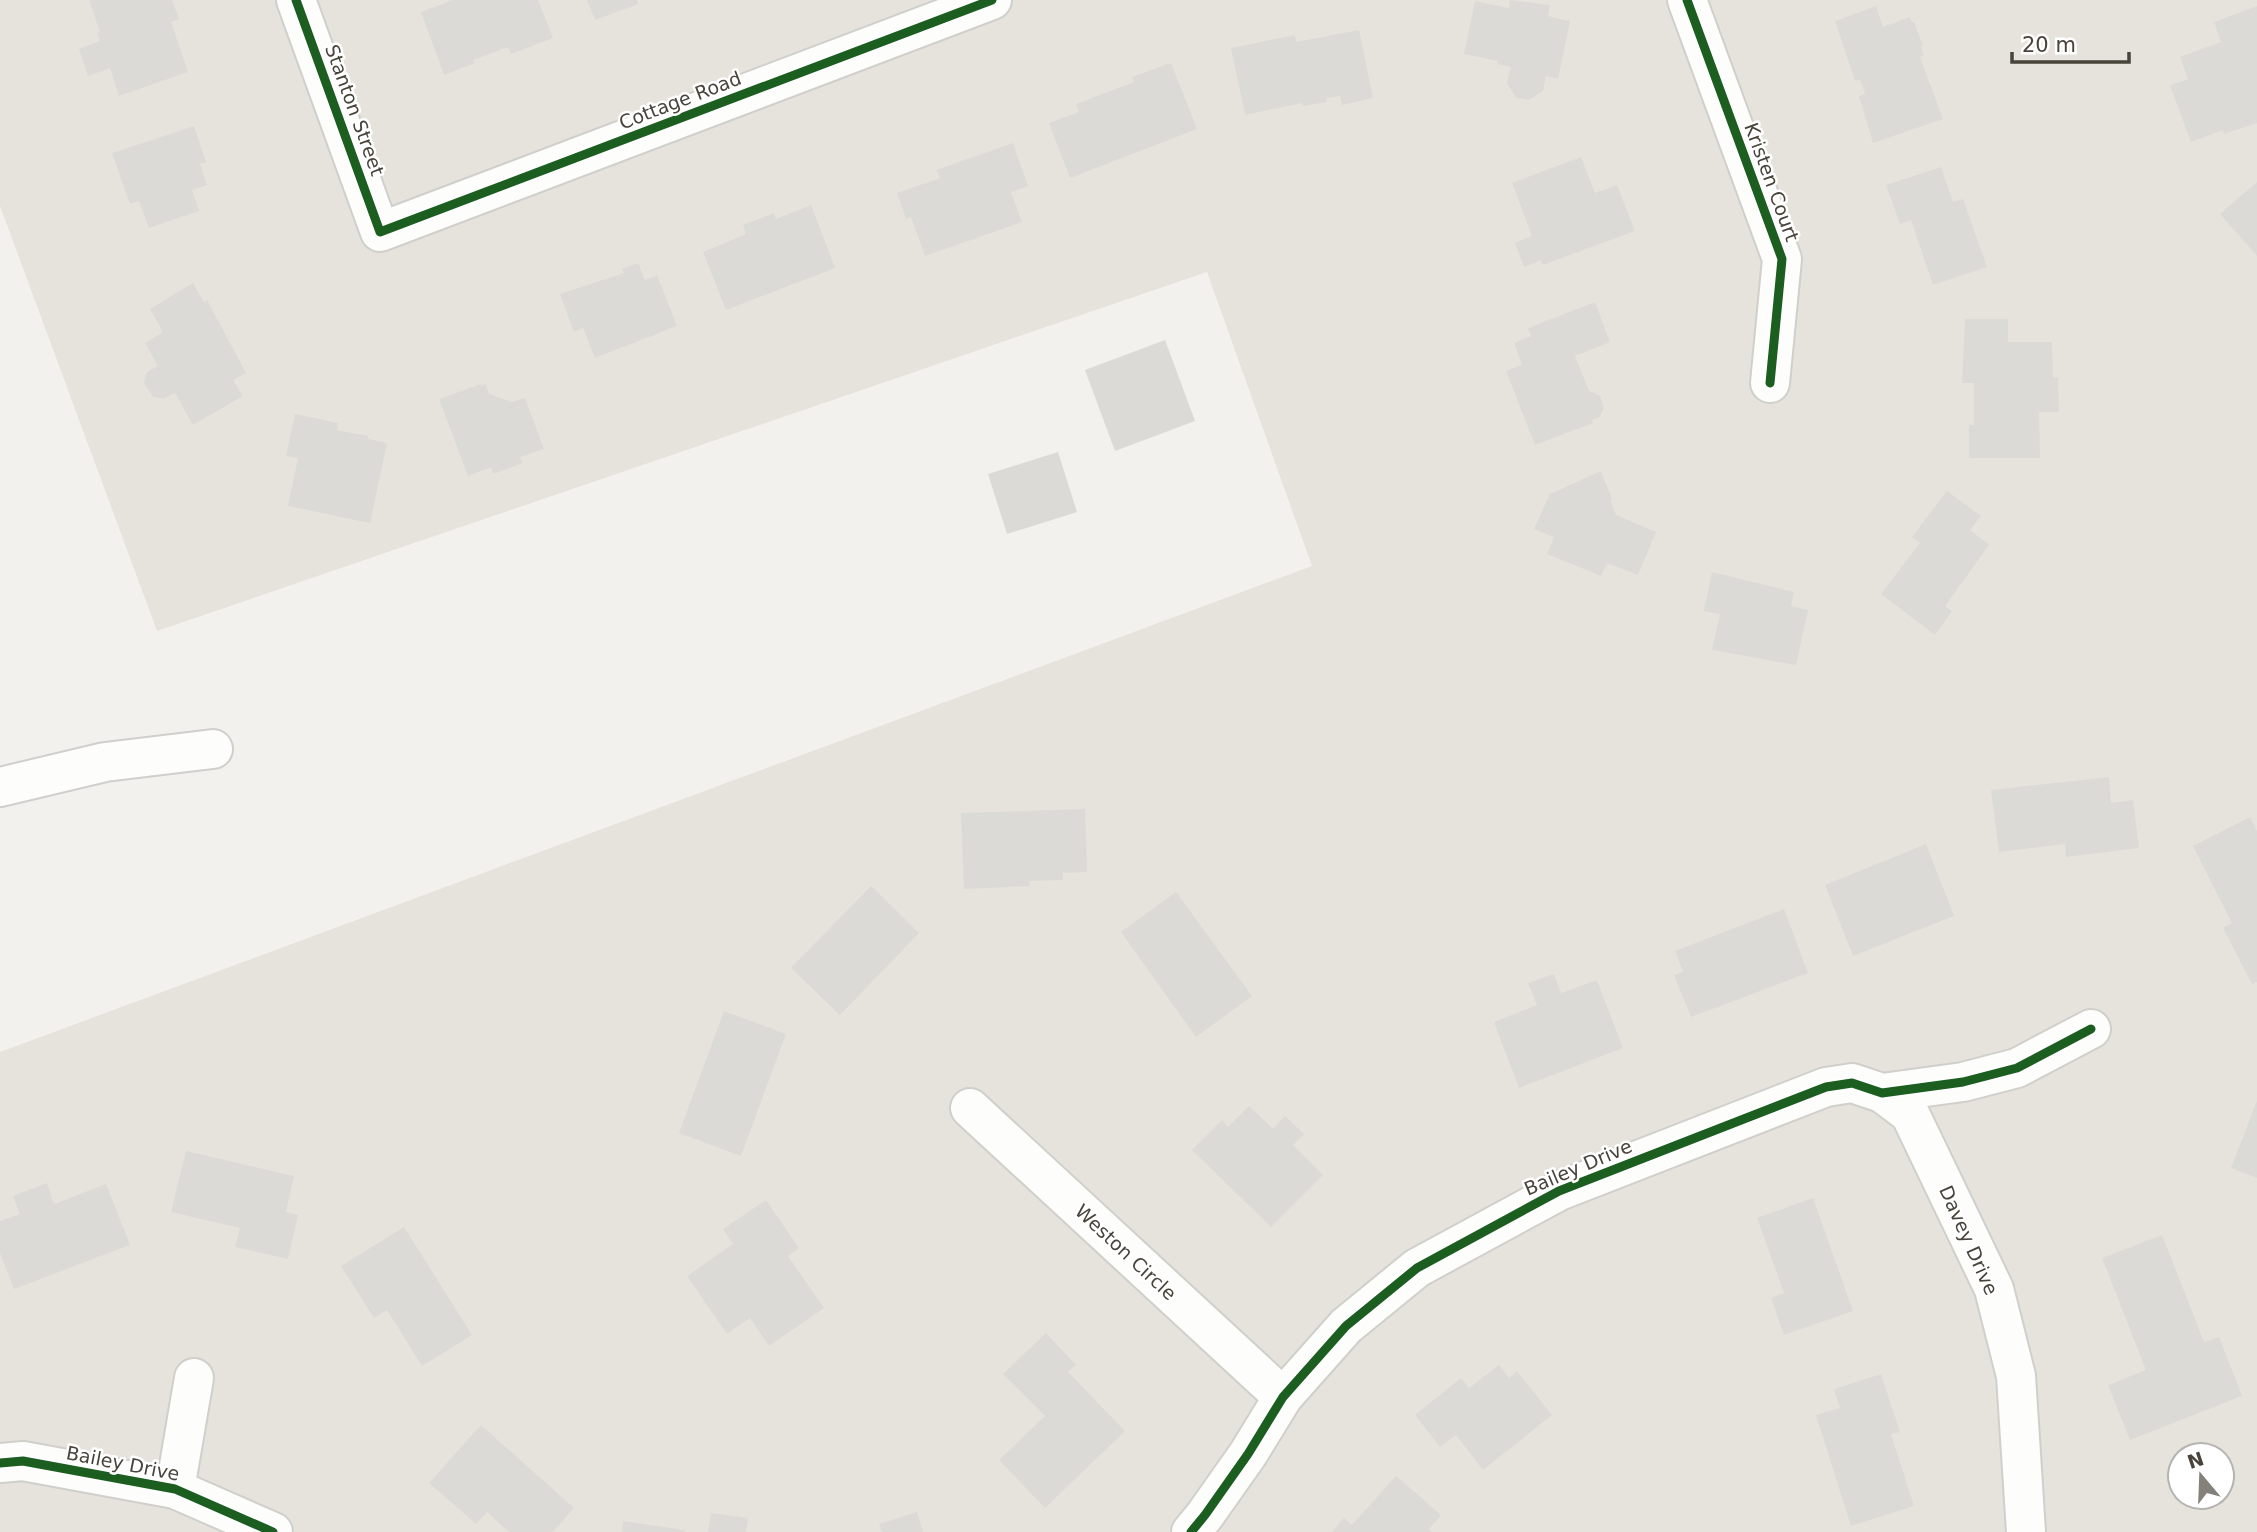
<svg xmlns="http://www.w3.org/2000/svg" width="2257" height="1532" font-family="'DejaVu Sans',sans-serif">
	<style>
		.residential { fill: #e6e3dd; fill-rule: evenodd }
		.building { fill: #dcdad7 }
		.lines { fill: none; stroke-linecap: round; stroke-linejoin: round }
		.minor-casing { stroke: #d1cfcc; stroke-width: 42 }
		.minor { stroke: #fdfdfc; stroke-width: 38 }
		.cycleway-casing { stroke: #fff; stroke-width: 13 }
		.cycleway { stroke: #1b5e20; stroke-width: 9 }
		.labels { text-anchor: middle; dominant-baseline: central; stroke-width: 5; stroke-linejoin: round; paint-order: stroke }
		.street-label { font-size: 19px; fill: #48443b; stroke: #fff }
	</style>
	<rect width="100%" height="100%" fill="#f3f1ee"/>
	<path class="residential" d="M 0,0 L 2257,0 L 2257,1532 L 0,1532 L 0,1052 L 1312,566 L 1207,272 L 157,631 L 0,206 ZM 2180,1455 L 2222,1455 L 2222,1497 L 2180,1497 Z"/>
	<g class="building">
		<path d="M 89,0 L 172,0 L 179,19 L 171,22 L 188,72 L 119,96 L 110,68 L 88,76 L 79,49 L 100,41 L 97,33 L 100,32 Z"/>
		<path d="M 453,0 L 538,0 L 553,38 L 511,54 L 508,47 L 473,60 L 475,63 L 444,75 L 421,12 Z"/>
		<path d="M 587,0 L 637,0 L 638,4 L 595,20 Z"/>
		<path d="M 1510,0 L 1550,5 L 1548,16 L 1570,21 L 1558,79 L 1546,76 L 1543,91 L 1529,100 L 1516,98 L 1507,83 L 1511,67 L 1497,64 L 1498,61 L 1464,54 L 1475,1 L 1509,8 Z"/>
		<path d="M 1876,6 L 1883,27 L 1910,17 L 1912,22 L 1914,22 L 1923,46 L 1921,47 L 1924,55 L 1920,57 L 1943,119 L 1873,143 L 1859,96 L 1865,94 L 1860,79 L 1855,81 L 1835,21 Z"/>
		<path d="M 2257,6 L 2257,123 L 2224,134 L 2223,130 L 2191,142 L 2170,85 L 2188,79 L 2180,57 L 2221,42 L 2214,22 Z"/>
		<path d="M 1359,30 L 1373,98 L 1342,105 L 1340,96 L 1326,98 L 1327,102 L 1303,106 L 1302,103 L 1245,115 L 1231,48 L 1295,35 L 1296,42 Z"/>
		<path d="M 1171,63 L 1197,129 L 1070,178 L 1049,123 L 1079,112 L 1076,104 L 1134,82 L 1132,77 Z"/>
		<path d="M 194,126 L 206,162 L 200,164 L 207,185 L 192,190 L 199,211 L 149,228 L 139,201 L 130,204 L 112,153 Z"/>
		<path d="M 1013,143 L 1028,186 L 1011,192 L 1022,222 L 925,256 L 911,217 L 906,219 L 897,193 L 940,178 L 936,170 Z"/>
		<path d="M 1581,157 L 1595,193 L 1617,185 L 1635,231 L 1543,265 L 1541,260 L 1524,267 L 1515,243 L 1532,236 L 1512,183 Z"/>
		<path d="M 1941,167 L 1953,202 L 1963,199 L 1987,267 L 1933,285 L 1911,220 L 1900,224 L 1886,185 Z"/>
		<path d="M 2257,182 L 2257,256 L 2220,214 Z"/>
		<path d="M 811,205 L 835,268 L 726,310 L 703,252 L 746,234 L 743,225 L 774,213 L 776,219 Z"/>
		<path d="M 638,263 L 645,280 L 657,275 L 677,326 L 595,358 L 583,328 L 574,332 L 560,294 L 624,273 L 622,269 Z"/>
		<path d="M 193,283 L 204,302 L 207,300 L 246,373 L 233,380 L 243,396 L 193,425 L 175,393 L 164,399 L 153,397 L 144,383 L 147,372 L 158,366 L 145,343 L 163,332 L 150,309 Z"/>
		<path d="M 1595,302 L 1610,342 L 1575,356 L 1589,391 L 1600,396 L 1604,407 L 1600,417 L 1592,420 L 1593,423 L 1535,445 L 1506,371 L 1522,365 L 1514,343 L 1531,336 L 1528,328 Z"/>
		<path d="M 1965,319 L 2008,319 L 2008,342 L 2052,342 L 2053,378 L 2058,377 L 2059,412 L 2039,412 L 2040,458 L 1969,458 L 1969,425 L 1974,425 L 1974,383 L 1962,383 Z"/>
		<path d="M 1165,340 L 1195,421 L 1115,451 L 1085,370 Z"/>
		<path d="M 481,384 L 481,386 L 486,384 L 489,394 L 512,402 L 525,398 L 544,449 L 520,457 L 523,463 L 493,474 L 491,467 L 468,476 L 439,399 Z"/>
		<path d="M 295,414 L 338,423 L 337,430 L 368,436 L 368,439 L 387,443 L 370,523 L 288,506 L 298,458 L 286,456 Z"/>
		<path d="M 1058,452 L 1077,512 L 1007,534 L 988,474 Z"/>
		<path d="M 1601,471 L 1612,499 L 1610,500 L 1616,515 L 1656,532 L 1638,575 L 1607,563 L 1601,576 L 1547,554 L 1554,537 L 1534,529 L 1550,494 Z"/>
		<path d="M 1947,491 L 1981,516 L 1970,530 L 1989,545 L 1945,606 L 1952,611 L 1935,635 L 1881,594 L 1920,543 L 1912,537 Z"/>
		<path d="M 1712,572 L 1794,592 L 1791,606 L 1808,610 L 1796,665 L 1712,650 L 1720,614 L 1704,611 Z"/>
		<path d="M 2109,777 L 2111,803 L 2133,800 L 2139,848 L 2066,857 L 2065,844 L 1999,852 L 1991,790 Z"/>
		<path d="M 1085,809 L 1087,872 L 1063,873 L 1063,880 L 1029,881 L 1030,886 L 964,889 L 961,813 Z"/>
		<path d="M 2250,817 L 2257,831 L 2257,982 L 2252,984 L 2223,928 L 2232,923 L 2193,846 Z"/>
		<path d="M 1926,844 L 1954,916 L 1853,956 L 1825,885 Z"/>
		<path d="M 871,886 L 919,933 L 840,1015 L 791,968 Z"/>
		<path d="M 1176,892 L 1252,996 L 1196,1037 L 1121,932 Z"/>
		<path d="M 1784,909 L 1808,973 L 1691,1017 L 1674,975 L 1683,972 L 1675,951 Z"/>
		<path d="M 1554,974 L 1561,993 L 1597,980 L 1623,1048 L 1519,1088 L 1494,1022 L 1537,1005 L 1528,983 Z"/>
		<path d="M 724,1011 L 786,1034 L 741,1156 L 679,1133 Z"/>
		<path d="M 2257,1101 L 2257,1178 L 2231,1168 Z"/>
		<path d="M 1249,1106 L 1273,1129 L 1285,1116 L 1304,1134 L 1293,1145 L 1323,1175 L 1271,1227 L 1192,1150 L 1222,1120 L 1228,1127 Z"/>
		<path d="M 186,1151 L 294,1176 L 286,1212 L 298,1215 L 288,1259 L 235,1247 L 240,1228 L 171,1212 Z"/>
		<path d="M 47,1183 L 54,1204 L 106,1184 L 130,1245 L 14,1289 L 0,1253 L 0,1221 L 20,1214 L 13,1196 Z"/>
		<path d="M 1813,1198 L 1853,1311 L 1784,1335 L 1771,1298 L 1784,1293 L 1757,1218 Z"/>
		<path d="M 766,1200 L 799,1248 L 788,1256 L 824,1308 L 769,1346 L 750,1318 L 727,1334 L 687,1276 L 733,1244 L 723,1229 Z"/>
		<path d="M 404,1227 L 472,1335 L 422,1366 L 387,1310 L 374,1318 L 341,1266 Z"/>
		<path d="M 2162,1235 L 2204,1342 L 2219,1337 L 2242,1396 L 2130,1440 L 2108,1385 L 2146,1370 L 2102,1258 Z"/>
		<path d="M 1046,1333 L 1076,1365 L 1068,1372 L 1125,1431 L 1045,1508 L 999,1460 L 1045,1416 L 1003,1374 Z"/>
		<path d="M 1499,1365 L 1509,1378 L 1517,1371 L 1552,1415 L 1483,1470 L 1456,1435 L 1440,1447 L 1415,1415 L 1461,1378 L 1469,1388 Z"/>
		<path d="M 1881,1374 L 1900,1432 L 1891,1434 L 1914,1506 L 1851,1526 L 1816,1415 L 1840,1408 L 1834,1389 Z"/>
		<path d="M 481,1425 L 574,1508 L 553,1532 L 509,1532 L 487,1512 L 476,1524 L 429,1483 Z"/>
		<path d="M 1396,1476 L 1441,1515 L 1429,1529 L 1432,1532 L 1332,1532 L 1344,1518 L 1352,1525 Z"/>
		<path d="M 917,1512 L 923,1532 L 882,1532 L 879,1524 Z"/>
		<path d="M 711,1513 L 748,1518 L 746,1532 L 708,1532 Z"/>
		<path d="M 623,1521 L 685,1530 L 684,1532 L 622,1532 Z"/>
	</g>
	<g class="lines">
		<g class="minor-casing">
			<g id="minor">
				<path d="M 296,0 L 380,232 L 992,0"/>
				<path d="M 1687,0 L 1782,259 L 1770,383"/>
				<path d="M 0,787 L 105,762 L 213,749"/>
				<path d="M 1882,1093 L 1910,1114 L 1994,1289 L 2016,1376 L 2026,1532"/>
				<path d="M 970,1108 L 1283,1397"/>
				<path d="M 0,1463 L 23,1461 L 175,1489 L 273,1532"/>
				<path d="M 175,1489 L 194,1378"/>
				<path d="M 1191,1532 L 1205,1515 L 1248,1454 L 1283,1397 L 1346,1326 L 1417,1268 L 1559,1191 L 1826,1087 L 1852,1083 L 1882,1093 L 1963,1082 L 2017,1068 L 2091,1029"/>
			</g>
		</g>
		<use href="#minor" class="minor"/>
		<g class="cycleway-casing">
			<g id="cycleway">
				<path d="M 296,0 L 380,232 L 992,0"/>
				<path d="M 1687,0 L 1782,259 L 1770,383"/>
				<path d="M 0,1463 L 23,1461 L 175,1489 L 273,1532"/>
				<path d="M 1191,1532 L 1205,1515 L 1248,1454 L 1283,1397 L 1346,1326 L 1417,1268 L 1559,1191 L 1826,1087 L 1852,1083 L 1882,1093 L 1963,1082 L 2017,1068 L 2091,1029"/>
			</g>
		</g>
		<use href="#cycleway" class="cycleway"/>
	</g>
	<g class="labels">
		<g class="street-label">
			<text transform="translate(680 100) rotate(-21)">Cottage Road</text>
			<text transform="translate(355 110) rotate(70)">Stanton Street</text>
			<text transform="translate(1772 182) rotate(70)">Kristen Court</text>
			<text transform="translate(1578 1167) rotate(-23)">Bailey Drive</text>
			<text transform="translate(1969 1240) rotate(66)">Davey Drive</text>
			<text transform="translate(1126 1252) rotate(43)">Weston Circle</text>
			<text transform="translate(123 1463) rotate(11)">Bailey Drive</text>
		</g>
	</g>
	<g transform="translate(2201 1476) rotate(341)"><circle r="33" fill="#ffffff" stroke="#b6b4b1" stroke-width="2"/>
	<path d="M0-5L12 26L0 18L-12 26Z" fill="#84817a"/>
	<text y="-10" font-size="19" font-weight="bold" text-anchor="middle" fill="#48443b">N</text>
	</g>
	<path d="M2012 52v10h117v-10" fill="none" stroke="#48443b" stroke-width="3.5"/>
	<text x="2022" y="52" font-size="21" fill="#48443b" stroke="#ffffff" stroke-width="5" paint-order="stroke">20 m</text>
</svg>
